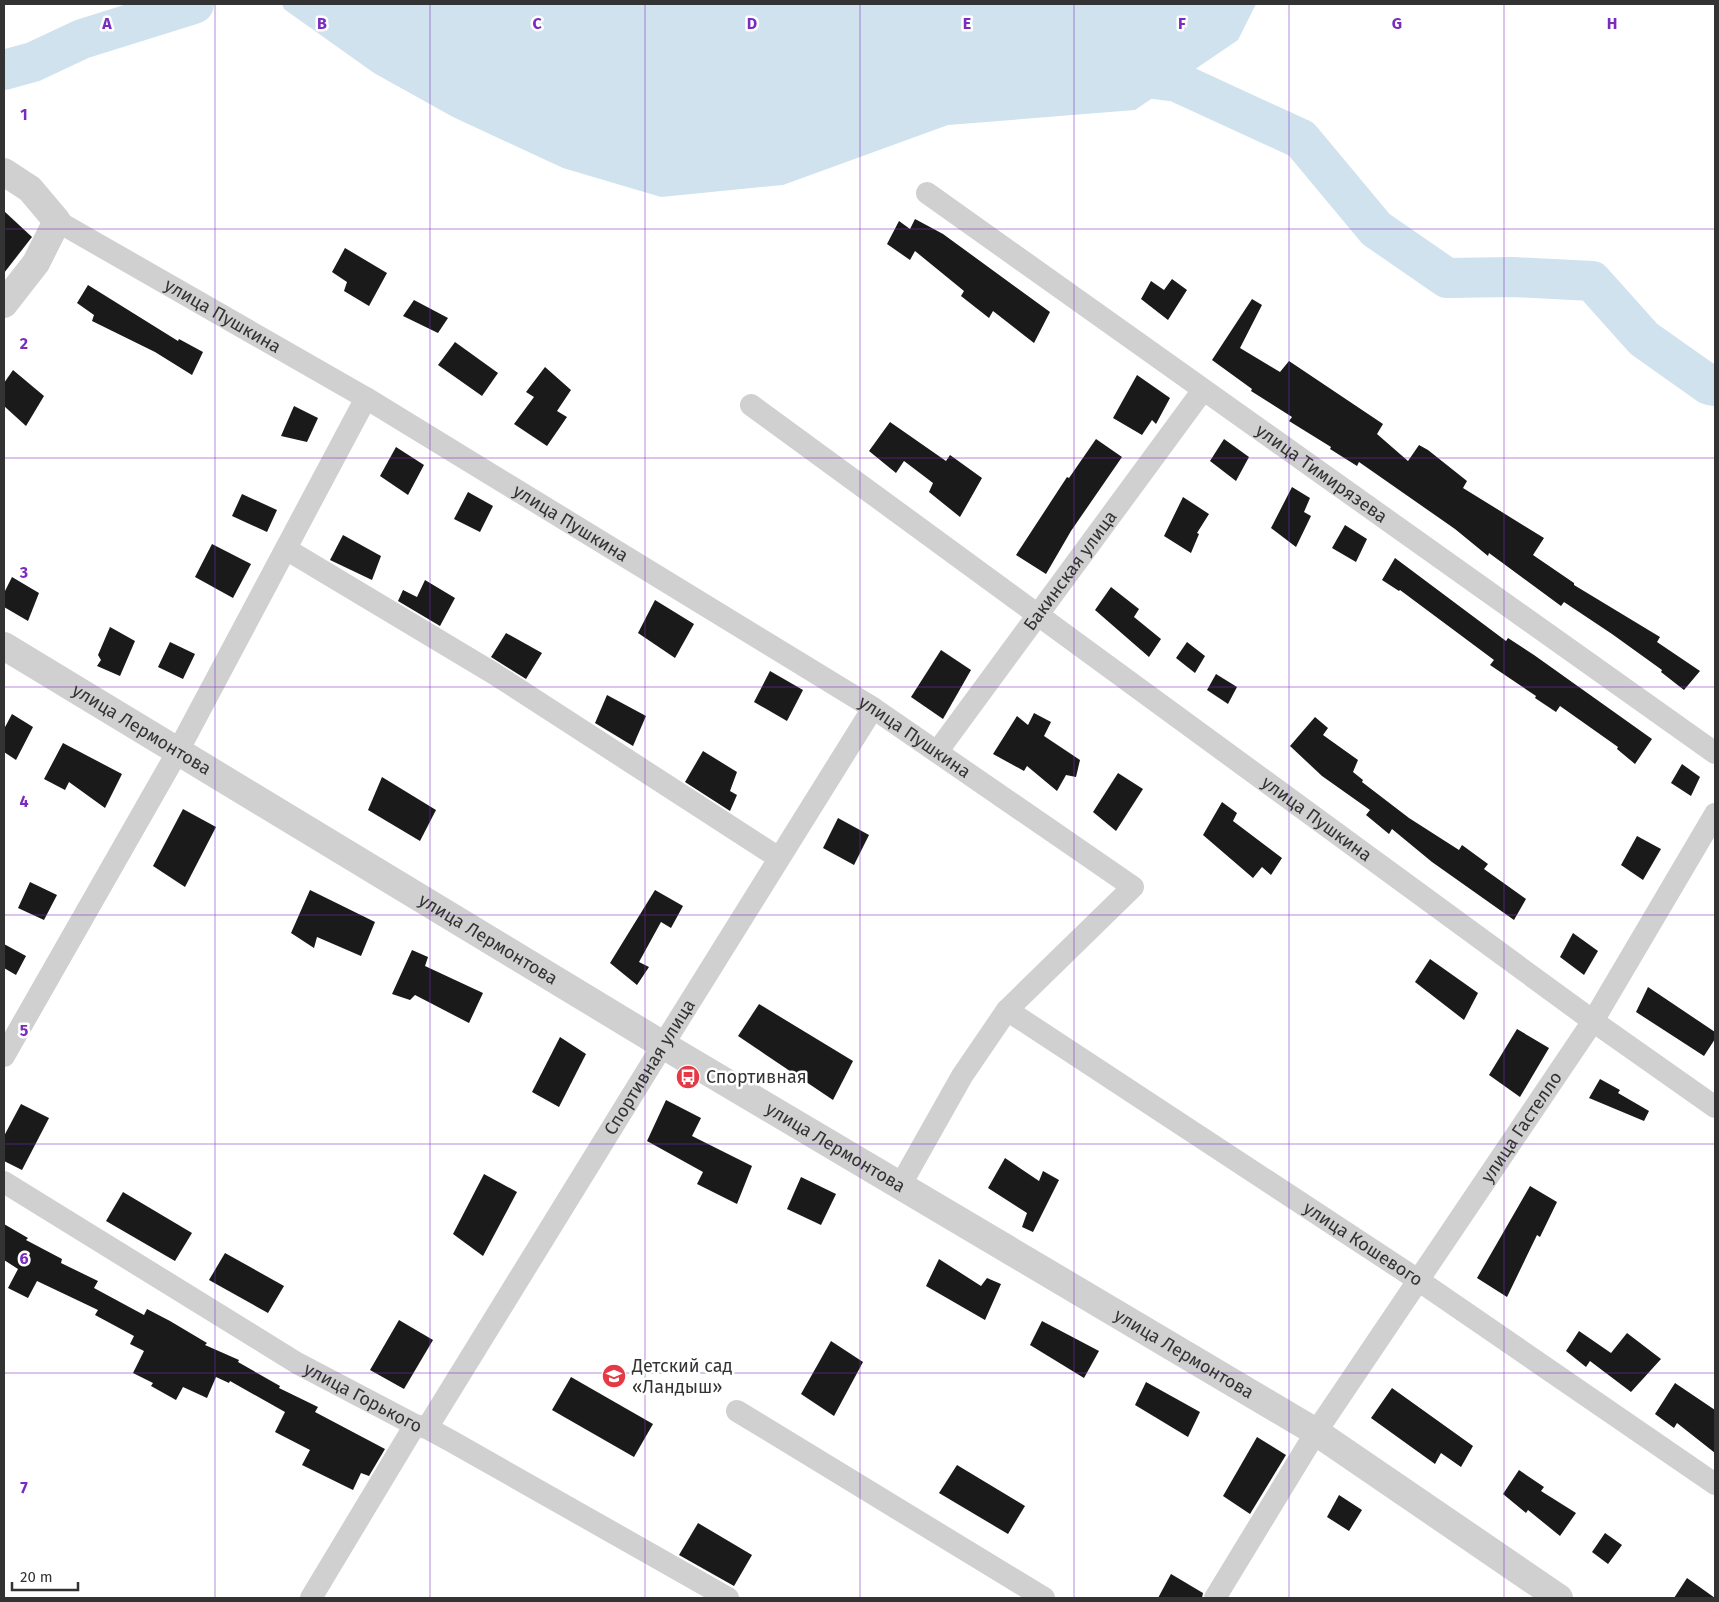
<svg xmlns="http://www.w3.org/2000/svg" width="1719" height="1602" font-family="'Fira Sans',sans-serif">
	<style>
		.water { fill: #cfe2ee }
		.lines { fill: none; stroke-linecap: round; stroke-linejoin: round }
		.river { stroke: #cfe2ee; stroke-width: 40 }
		.building { fill: #1a1a1a }
		.minor { stroke: #d0d0d0; stroke-width: 22 }
		.tertiary { stroke: #d0d0d0; stroke-width: 28 }
		.grid { fill: none; stroke: #7b2cbf; stroke-width: 1; stroke-opacity: 0.55 }
		.labels { text-anchor: middle; dominant-baseline: central; stroke-width: 5; stroke-linejoin: round; paint-order: stroke }
		.street-label { font-size: 18px; fill: #333; stroke: #fff }
		.poi-label { font-size: 18px; fill: #333; stroke: #fff; text-anchor: start }
		.grid-label { font-size: 16px; text-anchor: middle; font-weight: bold; fill: #7b2cbf; stroke: #fff; stroke-width: 5; stroke-linejoin: round; paint-order: stroke }
	</style>
	<rect width="100%" height="100%" fill="#fff"/>
	<path class="water" d="M 282,4 L 1256,4 L 1238,40 L 1135,110 L 948,125 L 783,185 L 661,197 L 563,168 L 453,117 L 374,73 L 284,9 Z"/>
	<g class="lines">
		<g class="river">
			<path d="M 4,70 L 33,62 L 82,39 L 194,4"/>
			<path d="M 1123,75 L 1177,82 L 1301,139 L 1376,229 L 1447,278 L 1513,277 L 1592,281 L 1644,339 L 1709,385 L 1715,386"/>
		</g>
	</g>
	<g class="building">
		<path d="M 4,211 L 32,237 L 4,273 Z"/>
		<path d="M 915,219 L 943,234 L 1050,312 L 1034,343 L 993,311 L 989,318 L 961,296 L 964,291 L 915,251 L 910,260 L 887,244 L 899,221 L 910,229 Z"/>
		<path d="M 345,248 L 387,273 L 369,306 L 344,291 L 347,282 L 332,272 Z"/>
		<path d="M 1172,279 L 1187,290 L 1168,320 L 1141,299 L 1151,281 L 1164,290 Z"/>
		<path d="M 88,285 L 178,341 L 179,339 L 203,352 L 192,375 L 155,352 L 92,321 L 94,315 L 77,303 Z"/>
		<path d="M 1252,299 L 1262,305 L 1240,348 L 1280,372 L 1289,361 L 1383,424 L 1377,434 L 1408,461 L 1419,445 L 1428,450 L 1467,481 L 1463,488 L 1544,538 L 1533,555 L 1574,583 L 1574,585 L 1660,637 L 1657,642 L 1700,671 L 1684,690 L 1661,672 L 1662,670 L 1612,634 L 1564,602 L 1561,606 L 1489,553 L 1488,556 L 1455,529 L 1359,462 L 1357,466 L 1330,449 L 1331,447 L 1289,421 L 1292,417 L 1251,391 L 1252,389 L 1212,360 Z"/>
		<path d="M 414,300 L 448,318 L 438,333 L 403,316 Z"/>
		<path d="M 455,342 L 498,373 L 482,396 L 438,365 Z"/>
		<path d="M 545,367 L 571,390 L 557,411 L 567,417 L 547,446 L 514,424 L 534,397 L 526,392 Z"/>
		<path d="M 13,370 L 44,396 L 26,426 L 4,406 L 4,383 Z"/>
		<path d="M 1137,375 L 1170,398 L 1156,424 L 1152,420 L 1142,435 L 1113,418 Z"/>
		<path d="M 294,406 L 318,418 L 307,442 L 281,436 Z"/>
		<path d="M 890,422 L 946,461 L 950,455 L 982,478 L 960,517 L 929,492 L 933,483 L 904,461 L 896,473 L 869,451 Z"/>
		<path d="M 1096,439 L 1122,457 L 1071,531 L 1046,574 L 1016,555 L 1067,477 L 1069,478 Z"/>
		<path d="M 1224,439 L 1249,457 L 1236,481 L 1210,461 Z"/>
		<path d="M 396,447 L 424,465 L 408,495 L 380,476 Z"/>
		<path d="M 1292,487 L 1310,498 L 1304,512 L 1311,516 L 1296,547 L 1271,528 Z"/>
		<path d="M 468,492 L 493,506 L 480,532 L 454,519 Z"/>
		<path d="M 242,494 L 277,510 L 267,532 L 232,516 Z"/>
		<path d="M 1183,497 L 1209,514 L 1197,533 L 1199,534 L 1191,553 L 1164,536 Z"/>
		<path d="M 1345,525 L 1367,539 L 1356,562 L 1332,548 Z"/>
		<path d="M 343,535 L 381,556 L 372,580 L 330,560 Z"/>
		<path d="M 212,544 L 251,564 L 233,598 L 195,577 Z"/>
		<path d="M 1395,558 L 1506,641 L 1508,638 L 1534,655 L 1652,739 L 1635,764 L 1617,749 L 1618,747 L 1560,706 L 1556,712 L 1535,698 L 1536,696 L 1490,665 L 1494,660 L 1400,590 L 1399,591 L 1382,580 Z"/>
		<path d="M 12,577 L 39,593 L 28,621 L 4,607 L 4,593 Z"/>
		<path d="M 425,580 L 455,598 L 440,626 L 398,601 L 403,590 L 417,597 Z"/>
		<path d="M 1111,587 L 1139,609 L 1134,617 L 1161,639 L 1149,657 L 1095,610 Z"/>
		<path d="M 655,600 L 694,624 L 675,658 L 638,633 Z"/>
		<path d="M 110,627 L 135,641 L 120,676 L 97,666 L 101,660 L 98,655 Z"/>
		<path d="M 506,633 L 542,653 L 526,679 L 491,657 Z"/>
		<path d="M 170,642 L 195,654 L 183,679 L 158,667 Z"/>
		<path d="M 1187,642 L 1205,656 L 1195,673 L 1176,658 Z"/>
		<path d="M 941,650 L 971,670 L 943,719 L 911,697 Z"/>
		<path d="M 770,671 L 803,690 L 787,721 L 754,702 Z"/>
		<path d="M 1216,674 L 1237,687 L 1228,704 L 1207,690 Z"/>
		<path d="M 607,695 L 646,716 L 633,746 L 595,723 Z"/>
		<path d="M 1034,713 L 1051,722 L 1044,736 L 1080,760 L 1076,777 L 1066,775 L 1057,791 L 1027,766 L 1024,771 L 993,754 L 1017,716 L 1028,725 Z"/>
		<path d="M 12,714 L 33,727 L 16,760 L 4,752 L 4,729 Z"/>
		<path d="M 1315,717 L 1328,728 L 1323,735 L 1358,760 L 1353,772 L 1363,780 L 1362,782 L 1409,818 L 1459,850 L 1462,845 L 1488,864 L 1484,869 L 1526,899 L 1514,920 L 1432,862 L 1392,829 L 1389,834 L 1366,815 L 1370,810 L 1322,776 L 1290,746 Z"/>
		<path d="M 63,743 L 122,774 L 105,808 L 69,782 L 65,790 L 44,779 Z"/>
		<path d="M 703,751 L 737,772 L 730,791 L 737,795 L 730,811 L 685,782 Z"/>
		<path d="M 1682,764 L 1700,777 L 1691,796 L 1671,783 Z"/>
		<path d="M 1118,773 L 1143,789 L 1116,831 L 1093,812 Z"/>
		<path d="M 382,777 L 436,810 L 420,841 L 368,810 Z"/>
		<path d="M 1222,802 L 1237,813 L 1233,821 L 1282,858 L 1271,875 L 1262,867 L 1253,878 L 1203,835 Z"/>
		<path d="M 183,809 L 216,827 L 185,887 L 153,866 Z"/>
		<path d="M 838,818 L 869,835 L 854,865 L 823,848 Z"/>
		<path d="M 1637,836 L 1661,849 L 1643,880 L 1621,865 Z"/>
		<path d="M 30,882 L 57,895 L 44,920 L 18,908 Z"/>
		<path d="M 310,890 L 375,922 L 361,956 L 317,937 L 314,948 L 291,933 Z"/>
		<path d="M 655,890 L 683,906 L 671,928 L 661,922 L 639,962 L 649,967 L 637,985 L 610,963 Z"/>
		<path d="M 1573,933 L 1598,951 L 1584,975 L 1560,957 Z"/>
		<path d="M 4,944 L 26,956 L 16,975 L 4,968 Z"/>
		<path d="M 412,950 L 428,957 L 425,966 L 483,993 L 469,1023 L 415,995 L 410,1000 L 392,994 Z"/>
		<path d="M 1430,959 L 1478,993 L 1464,1020 L 1415,982 Z"/>
		<path d="M 1648,987 L 1715,1032 L 1715,1039 L 1704,1056 L 1636,1012 Z"/>
		<path d="M 759,1004 L 853,1061 L 833,1100 L 738,1036 Z"/>
		<path d="M 1517,1029 L 1549,1048 L 1520,1097 L 1489,1075 Z"/>
		<path d="M 560,1037 L 586,1054 L 559,1107 L 532,1092 Z"/>
		<path d="M 1600,1079 L 1620,1090 L 1618,1093 L 1649,1111 L 1644,1121 L 1589,1098 Z"/>
		<path d="M 666,1100 L 701,1118 L 692,1136 L 752,1166 L 737,1204 L 697,1184 L 703,1172 L 647,1141 Z"/>
		<path d="M 21,1104 L 49,1118 L 22,1170 L 4,1161 L 4,1136 Z"/>
		<path d="M 1005,1158 L 1039,1181 L 1043,1171 L 1059,1180 L 1033,1232 L 1022,1227 L 1027,1213 L 988,1188 Z"/>
		<path d="M 484,1174 L 517,1192 L 483,1256 L 453,1234 Z"/>
		<path d="M 801,1177 L 836,1194 L 821,1225 L 787,1209 Z"/>
		<path d="M 1530,1186 L 1557,1202 L 1540,1237 L 1537,1235 L 1507,1297 L 1477,1278 Z"/>
		<path d="M 123,1192 L 192,1233 L 175,1261 L 106,1221 Z"/>
		<path d="M 4,1224 L 28,1238 L 26,1240 L 62,1259 L 61,1263 L 98,1281 L 94,1288 L 144,1315 L 147,1309 L 170,1321 L 207,1343 L 205,1345 L 239,1360 L 238,1362 L 280,1386 L 279,1388 L 318,1407 L 315,1412 L 385,1449 L 369,1476 L 361,1473 L 353,1490 L 302,1465 L 310,1450 L 275,1432 L 285,1412 L 230,1381 L 229,1383 L 216,1377 L 207,1398 L 183,1387 L 176,1400 L 151,1386 L 153,1383 L 133,1373 L 144,1351 L 130,1344 L 134,1336 L 95,1315 L 98,1310 L 37,1281 L 28,1298 L 8,1288 L 18,1269 L 4,1260 Z"/>
		<path d="M 225,1253 L 284,1286 L 268,1313 L 209,1280 Z"/>
		<path d="M 939,1259 L 981,1286 L 987,1278 L 1001,1284 L 985,1320 L 926,1286 Z"/>
		<path d="M 399,1320 L 433,1340 L 404,1389 L 370,1370 Z"/>
		<path d="M 1042,1321 L 1099,1351 L 1084,1378 L 1030,1345 Z"/>
		<path d="M 1579,1331 L 1611,1353 L 1627,1333 L 1661,1359 L 1631,1392 L 1590,1361 L 1586,1367 L 1566,1351 Z"/>
		<path d="M 831,1341 L 863,1362 L 834,1416 L 801,1394 Z"/>
		<path d="M 571,1377 L 653,1424 L 634,1457 L 552,1410 Z"/>
		<path d="M 1146,1382 L 1200,1412 L 1188,1437 L 1135,1405 Z"/>
		<path d="M 1675,1383 L 1715,1410 L 1715,1453 L 1677,1423 L 1674,1428 L 1655,1414 Z"/>
		<path d="M 1392,1388 L 1473,1446 L 1461,1467 L 1441,1453 L 1435,1464 L 1371,1418 Z"/>
		<path d="M 1257,1437 L 1286,1455 L 1250,1514 L 1223,1496 Z"/>
		<path d="M 957,1465 L 1025,1506 L 1008,1534 L 939,1493 Z"/>
		<path d="M 1519,1470 L 1544,1487 L 1541,1491 L 1576,1513 L 1560,1536 L 1528,1510 L 1526,1513 L 1503,1494 Z"/>
		<path d="M 1339,1495 L 1362,1510 L 1349,1531 L 1327,1517 Z"/>
		<path d="M 698,1523 L 752,1555 L 734,1586 L 679,1555 Z"/>
		<path d="M 1605,1533 L 1622,1545 L 1608,1564 L 1592,1552 Z"/>
		<path d="M 1171,1574 L 1203,1593 L 1202,1598 L 1158,1598 Z"/>
		<path d="M 1687,1578 L 1715,1598 L 1674,1598 Z"/>
	</g>
	<g class="lines">
		<g class="minor">
			<path id="s1" d="M 927,193 L 1715,753"/>
			<path id="s2" d="M 57,221 L 366,398 L 873,708 L 1133,887 L 1007,1010 L 962,1076 L 900,1186"/>
			<path id="s3" d="M 751,405 L 1593,1021 L 1715,1107"/>
			<path d="M 286,549 L 493,673 L 779,858"/>
			<path id="s4" d="M 937,752 L 1203,390"/>
			<path id="s5" d="M 1007,1010 L 1418,1280 L 1715,1484"/>
			<path d="M 4,1056 L 178,751 L 366,398"/>
			<path id="s6" d="M 4,1182 L 297,1363 L 415,1425 L 427,1428 L 451,1441 L 728,1598"/>
			<path d="M 737,1411 L 1044,1598"/>
			<path id="s7" d="M 427,1428 L 663,1045 L 873,708"/>
			<path d="M 311,1598 L 415,1425"/>
			<path id="s8" d="M 1215,1598 L 1316,1432 L 1593,1021 L 1715,814"/>
		</g>
		<g class="tertiary">
			<path d="M 4,172 L 30,189 L 57,221 L 36,263 L 4,304"/>
			<path id="s9" d="M 4,646 L 663,1045 L 1316,1432 L 1559,1598"/>
		</g>
	</g>
	<path class="grid" d="M 215,4 L 215,1598M 430,4 L 430,1598M 645,4 L 645,1598M 860,4 L 860,1598M 1074,4 L 1074,1598M 1289,4 L 1289,1598M 1504,4 L 1504,1598M 4,229 L 1715,229M 4,458 L 1715,458M 4,687 L 1715,687M 4,915 L 1715,915M 4,1144 L 1715,1144M 4,1373 L 1715,1373"/>
	<defs>
		<g id="bus-disc" transform="scale(1.25)"><circle r="9.5" fill="#e63946" stroke="#fff"/><path d="M-5-6H5V4H4V6H2V4H-2V6H-4V4H-5ZM-3.5-4V0h7V-4ZM-3.5 1.2v1.5H-2V1.2ZM2 1.2v1.5H3.5V1.2Z" fill="#fff"/></g>
		<g id="school-disc" transform="scale(1.25)"><circle r="9.5" fill="#e63946" stroke="#fff"/><path d="M0-5L7-2L0 1L-7-2ZM-4 1L0 2.5L4 1V4Q0 6-4 4Z" fill="#fff"/></g>
	</defs>
	<g fill-rule="evenodd">
		<use href="#bus-disc" x="688" y="1077"/>
		<use href="#school-disc" x="614" y="1376"/>
	</g>
	<g class="labels">
		<g class="street-label">
			<text stroke="none"><textPath href="#s2" startOffset="191">улица Пушкина</textPath></text>
			<text stroke="none"><textPath href="#s1" startOffset="484">улица Тимирязева</textPath></text>
			<text stroke="none"><textPath href="#s2" startOffset="596">улица Пушкина</textPath></text>
			<text stroke="none"><textPath href="#s4" startOffset="225">Бакинская улица</textPath></text>
			<text stroke="none"><textPath href="#s9" startOffset="161">улица Лермонтова</textPath></text>
			<text stroke="none"><textPath href="#s2" startOffset="1001">улица Пушкина</textPath></text>
			<text stroke="none"><textPath href="#s3" startOffset="701">улица Пушкина</textPath></text>
			<text stroke="none"><textPath href="#s9" startOffset="566">улица Лермонтова</textPath></text>
			<text stroke="none"><textPath href="#s7" startOffset="424">Спортивная улица</textPath></text>
			<text stroke="none"><textPath href="#s8" startOffset="562">улица Гастелло</textPath></text>
			<text stroke="none"><textPath href="#s9" startOffset="971">улица Лермонтова</textPath></text>
			<text stroke="none"><textPath href="#s5" startOffset="426">улица Кошевого</textPath></text>
			<text stroke="none"><textPath href="#s9" startOffset="1376">улица Лермонтова</textPath></text>
			<text stroke="none"><textPath href="#s6" startOffset="419">улица Горького</textPath></text>
		</g>
		<g class="poi-label">
			<text x="706" y="1077">Спортивная</text>
			<text x="632" y="1366">Детский сад<tspan x="632" dy="21">«Ландыш»</tspan></text>
		</g>
	</g>
	<g class="grid-label">
		<text x="107" y="29">A</text>
		<text x="322" y="29">B</text>
		<text x="537" y="29">C</text>
		<text x="752" y="29">D</text>
		<text x="967" y="29">E</text>
		<text x="1182" y="29">F</text>
		<text x="1397" y="29">G</text>
		<text x="1612" y="29">H</text>
		<text x="24" y="120">1</text>
		<text x="24" y="349">2</text>
		<text x="24" y="578">3</text>
		<text x="24" y="807">4</text>
		<text x="24" y="1036">5</text>
		<text x="24" y="1264">6</text>
		<text x="24" y="1493">7</text>
	</g>
	<rect width="1719" height="1602" fill="none" stroke="#333333" stroke-width="10"/>
	<path d="M12 1582v8h66v-8" fill="none" stroke="#333333" stroke-width="2.5"/>
	<text x="20" y="1582" font-size="15" fill="#333333" stroke="#ffffff" stroke-width="4" paint-order="stroke">20 m</text>
</svg>
